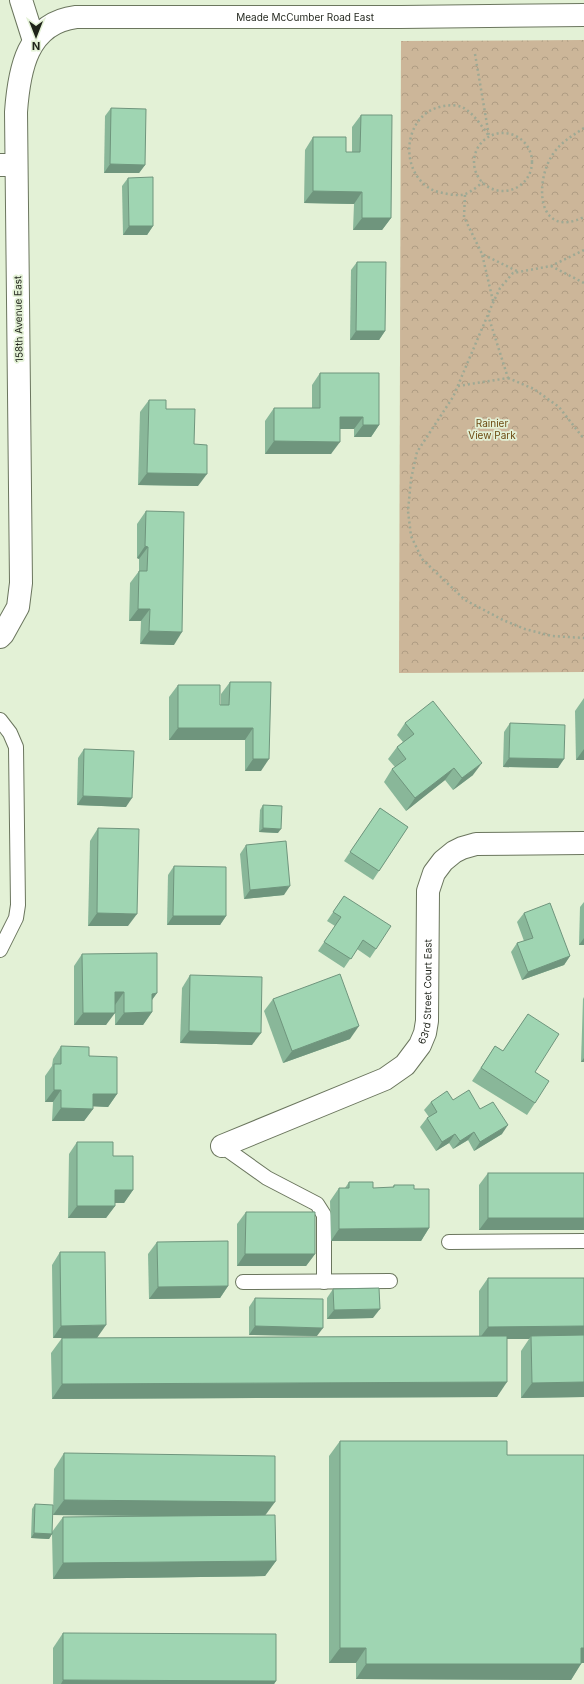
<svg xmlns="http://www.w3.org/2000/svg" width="584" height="1684" font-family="Inter,sans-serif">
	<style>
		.park { fill: url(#park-crowns) }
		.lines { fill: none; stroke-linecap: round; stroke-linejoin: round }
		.service-casing { stroke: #6b765e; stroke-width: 16 }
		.minor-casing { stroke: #6b765e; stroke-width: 24 }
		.tertiary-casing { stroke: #6b765e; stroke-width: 24 }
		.path { stroke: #9ea994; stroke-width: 2.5; stroke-dasharray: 2 3; stroke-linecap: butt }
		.service { stroke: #fff; stroke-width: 14 }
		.minor { stroke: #fff; stroke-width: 22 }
		.tertiary { stroke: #fff; stroke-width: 22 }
		.wall { fill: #89b799 }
		.shaded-wall { fill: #6f957d }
		.building { fill: #9fd5b2; stroke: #6f957d }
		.labels { text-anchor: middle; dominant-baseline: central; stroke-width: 3.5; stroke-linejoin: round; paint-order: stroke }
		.street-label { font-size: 10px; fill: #1f231a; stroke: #e3f1d6 }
		.park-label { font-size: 10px; fill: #6c4a12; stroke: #e3f1d6 }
	</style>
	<defs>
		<pattern id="park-crowns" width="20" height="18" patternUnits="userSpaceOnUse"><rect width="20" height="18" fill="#ccb699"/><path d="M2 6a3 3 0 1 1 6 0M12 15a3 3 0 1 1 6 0" fill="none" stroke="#af9c83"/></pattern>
	</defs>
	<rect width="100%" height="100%" fill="#e3f1d6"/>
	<path class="park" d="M 584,40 L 584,672 L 399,673 L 401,41 Z"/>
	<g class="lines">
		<g class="service-casing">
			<g id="service">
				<path d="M 0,720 L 10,733 L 16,747 L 18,905 L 16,918 L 0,950"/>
				<path d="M 222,1146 L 267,1178 L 317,1204 L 324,1215 L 324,1282"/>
				<path d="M 449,1242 L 584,1241"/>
				<path d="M 243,1282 L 390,1281"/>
			</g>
		</g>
		<g class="minor-casing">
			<g id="minor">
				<path d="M 21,0 L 34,41"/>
				<path d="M 0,165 L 16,165"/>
				<path id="s1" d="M 222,1146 L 385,1079 L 405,1065 L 420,1045 L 425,1033 L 427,1021 L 428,891 L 434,873 L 443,861 L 454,852 L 462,848 L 476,844 L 584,843"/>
			</g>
		</g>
		<g class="tertiary-casing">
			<g id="tertiary">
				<path id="s2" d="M 0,637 L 3,634 L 18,607 L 21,583 L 16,112 C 19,70 27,23 76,17 L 401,17 L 584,15"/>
			</g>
		</g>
		<g class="path">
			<path d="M 475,54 L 489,136 C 482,127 474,113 462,107 C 457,105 450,105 444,106 C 402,112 397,175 435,191 C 442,193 459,197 465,194 C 471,192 478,186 483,182"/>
			<path d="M 584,128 C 572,136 561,142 553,154 C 534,182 537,240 584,217"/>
			<circle cx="503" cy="162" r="29"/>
			<path d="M 465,195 L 464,217 L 482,254"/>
			<path d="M 584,250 L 551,266 L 513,273 L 500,288 L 492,305 L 453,397 L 417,452 L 411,479 L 408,511 L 411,536 L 422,559 L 465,600 L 503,620 L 525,629 L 552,636 L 584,638"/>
			<path d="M 551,266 L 584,283"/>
			<path d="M 493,301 L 482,254 L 519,272"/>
			<path d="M 508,378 L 534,389 L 559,407 L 584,439"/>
			<path d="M 458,386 L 508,378 L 488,315"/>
		</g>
		<use href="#service" class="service"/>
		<use href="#minor" class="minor"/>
		<use href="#tertiary" class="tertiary"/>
	</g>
	<g class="wall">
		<path d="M 111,108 L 145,165 L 139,173 L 104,173 L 105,116 Z"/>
		<path d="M 361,115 L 391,218 L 382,230 L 353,230 L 354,204 L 304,203 L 305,150 L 313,137 L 346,152 L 352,152 L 352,127 Z"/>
		<path d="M 128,178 L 153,226 L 147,235 L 123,235 L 122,186 Z"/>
		<path d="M 357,262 L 385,331 L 379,340 L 350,340 L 351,270 Z"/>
		<path d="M 320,373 L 379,425 L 371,437 L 354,437 L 354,429 L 340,429 L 331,454 L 265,454 L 265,421 L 274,408 L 312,408 L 312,385 Z"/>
		<path d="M 149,400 L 166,409 L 194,444 L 198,486 L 138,485 L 140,412 Z"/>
		<path d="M 146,511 L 174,645 L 140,644 L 141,621 L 129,621 L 130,583 L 139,571 L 139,559 L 137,558 L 137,524 Z"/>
		<path d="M 230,682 L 271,682 L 261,771 L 245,771 L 245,740 L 169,740 L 169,697 L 178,685 L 221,705 L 221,694 Z"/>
		<path d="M 584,698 L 584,760 L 576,760 L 575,711 Z"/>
		<path d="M 405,723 L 473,775 L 453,790 L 445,780 L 406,811 L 384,782 L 392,769 L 395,767 L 388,759 L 397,747 L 403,742 L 397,735 Z"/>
		<path d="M 510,723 L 558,768 L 503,767 L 504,732 Z"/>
		<path d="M 84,749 L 126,807 L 77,805 L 78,758 Z"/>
		<path d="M 263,805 L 278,833 L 259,832 L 260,810 Z"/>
		<path d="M 380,808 L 408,827 L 373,880 L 344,861 Z"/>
		<path d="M 98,828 L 128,926 L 88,926 L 90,841 Z"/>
		<path d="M 246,845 L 284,895 L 244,899 L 240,854 Z"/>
		<path d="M 174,866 L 226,916 L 220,925 L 167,925 L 168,875 Z"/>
		<path d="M 344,896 L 376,949 L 370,958 L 357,949 L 344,968 L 318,951 L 335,926 L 327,921 Z"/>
		<path d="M 584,902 L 584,945 L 579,945 L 580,907 Z"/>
		<path d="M 524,913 L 570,956 L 564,965 L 522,980 L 511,952 L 517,943 L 524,941 L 517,922 Z"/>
		<path d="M 82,954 L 157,993 L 152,1000 L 152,1012 L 143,1025 L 115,1025 L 115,1005 L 106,1025 L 74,1025 L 74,966 Z"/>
		<path d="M 190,975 L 252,1045 L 180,1043 L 182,988 Z"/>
		<path d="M 584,997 L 584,1062 L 581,1062 L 583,999 Z"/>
		<path d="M 273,999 L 350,1039 L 283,1063 L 264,1011 Z"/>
		<path d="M 528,1014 L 535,1072 L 535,1103 L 527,1115 L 472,1081 L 495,1046 L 503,1051 Z"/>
		<path d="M 61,1046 L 89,1056 L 117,1094 L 108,1107 L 93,1106 L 93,1109 L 84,1121 L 52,1121 L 53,1102 L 45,1102 L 45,1076 L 52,1066 L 53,1059 Z"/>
		<path d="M 453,1100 L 480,1109 L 502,1134 L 474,1151 L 468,1140 L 453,1149 L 449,1143 L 436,1151 L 420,1127 L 427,1118 L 429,1117 L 424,1110 L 431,1102 Z"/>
		<path d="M 77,1142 L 133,1190 L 124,1203 L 115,1203 L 115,1206 L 106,1218 L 68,1218 L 69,1154 Z"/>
		<path d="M 488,1173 L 584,1230 L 479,1230 L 479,1185 Z"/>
		<path d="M 349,1182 L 373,1188 L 392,1188 L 394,1185 L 414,1189 L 429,1228 L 421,1241 L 331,1241 L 330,1201 L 339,1188 L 345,1188 Z"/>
		<path d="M 246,1212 L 315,1254 L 306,1266 L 237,1266 L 237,1224 Z"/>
		<path d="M 157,1242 L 228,1286 L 220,1298 L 149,1299 L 148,1254 Z"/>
		<path d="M 60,1252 L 97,1338 L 479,1336 L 479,1291 L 488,1278 L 584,1278 L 584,1397 L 521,1398 L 521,1351 L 529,1339 L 507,1339 L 497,1397 L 52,1399 L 51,1353 L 62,1338 L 53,1338 L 52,1265 Z"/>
		<path d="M 333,1289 L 373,1318 L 327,1319 L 327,1298 Z"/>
		<path d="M 255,1298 L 317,1336 L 249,1335 L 249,1307 Z"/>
		<path d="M 340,1441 L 507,1455 L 584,1663 L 581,1663 L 571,1680 L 356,1679 L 356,1663 L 329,1663 L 329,1456 Z"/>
		<path d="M 64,1453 L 265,1515 L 276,1561 L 265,1576 L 53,1579 L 52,1534 L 49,1539 L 31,1538 L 32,1509 L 35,1504 L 52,1532 L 63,1517 L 152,1516 L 53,1515 L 54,1469 Z"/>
		<path d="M 63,1633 L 276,1681 L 274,1684 L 53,1684 L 53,1648 Z"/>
	</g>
	<g class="shaded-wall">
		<path d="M 110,164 L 145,165 L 139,173 L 104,173 Z"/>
		<path d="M 313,191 L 362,192 L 354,204 L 304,203 Z"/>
		<path d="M 362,218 L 391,218 L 382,230 L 353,230 Z"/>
		<path d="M 129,226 L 153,226 L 147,235 L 123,235 Z"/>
		<path d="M 356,331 L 385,331 L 379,340 L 350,340 Z"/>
		<path d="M 340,417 L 363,417 L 354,429 L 331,429 Z"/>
		<path d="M 363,425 L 379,425 L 371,437 L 354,437 Z"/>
		<path d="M 274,441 L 340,442 L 331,454 L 265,454 Z"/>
		<path d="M 147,473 L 207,474 L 198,486 L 138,485 Z"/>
		<path d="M 145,546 L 148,547 L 139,559 L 137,558 Z"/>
		<path d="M 138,609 L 150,609 L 141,621 L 129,621 Z"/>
		<path d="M 149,631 L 182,632 L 174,645 L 140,644 Z"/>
		<path d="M 178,728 L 253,728 L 245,740 L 169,740 Z"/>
		<path d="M 584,749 L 584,760 L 576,760 Z"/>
		<path d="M 509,758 L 564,759 L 558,768 L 503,767 Z"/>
		<path d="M 253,759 L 269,759 L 261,771 L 245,771 Z"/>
		<path d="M 482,763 L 473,775 L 453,790 L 462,778 Z"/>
		<path d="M 454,768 L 445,780 L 406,811 L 415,798 Z"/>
		<path d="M 83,796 L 132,798 L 126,807 L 77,805 Z"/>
		<path d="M 263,828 L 281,829 L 278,833 L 259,832 Z"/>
		<path d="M 290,886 L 284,895 L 244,899 L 250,890 Z"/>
		<path d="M 97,913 L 137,914 L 128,926 L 88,926 Z"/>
		<path d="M 173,916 L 226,916 L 220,925 L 167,925 Z"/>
		<path d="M 584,938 L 584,945 L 579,945 Z"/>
		<path d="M 570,956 L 564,965 L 522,980 L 528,972 Z"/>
		<path d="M 115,992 L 124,992 L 115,1005 Z"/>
		<path d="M 157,993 L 148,1005 L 152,994 Z"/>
		<path d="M 152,1012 L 143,1025 L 115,1025 L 124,1013 Z"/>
		<path d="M 83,1013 L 115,1013 L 106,1025 L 74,1025 Z"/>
		<path d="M 359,1026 L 350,1039 L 283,1063 L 292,1051 Z"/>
		<path d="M 189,1031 L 261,1033 L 252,1045 L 180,1043 Z"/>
		<path d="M 584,1058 L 584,1062 L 581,1062 Z"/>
		<path d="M 54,1090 L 61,1090 L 53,1102 L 45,1102 Z"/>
		<path d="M 93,1094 L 117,1094 L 108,1107 L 85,1106 Z"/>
		<path d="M 61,1108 L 93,1109 L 84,1121 L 52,1121 Z"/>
		<path d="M 508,1125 L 502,1134 L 474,1151 L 480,1142 Z"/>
		<path d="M 474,1132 L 468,1140 L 453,1149 L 460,1141 Z"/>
		<path d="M 455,1134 L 449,1143 L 436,1151 L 442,1142 Z"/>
		<path d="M 115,1190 L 133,1190 L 124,1203 L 106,1203 Z"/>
		<path d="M 77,1206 L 115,1206 L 106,1218 L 68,1218 Z"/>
		<path d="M 488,1218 L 584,1218 L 584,1230 L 479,1230 Z"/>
		<path d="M 429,1228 L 421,1241 L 331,1241 L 339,1229 Z"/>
		<path d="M 245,1254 L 315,1254 L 306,1266 L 237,1266 Z"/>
		<path d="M 228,1286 L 220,1298 L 149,1299 L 158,1287 Z"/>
		<path d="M 380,1309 L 373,1318 L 327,1319 L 334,1310 Z"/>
		<path d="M 106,1325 L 97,1338 L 53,1338 L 61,1326 Z"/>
		<path d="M 255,1326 L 323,1328 L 317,1336 L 249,1335 Z"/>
		<path d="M 584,1326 L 584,1339 L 531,1336 L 529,1339 L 479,1339 L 488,1327 Z"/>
		<path d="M 507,1382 L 497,1397 L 52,1399 L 62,1384 Z"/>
		<path d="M 584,1382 L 584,1397 L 521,1398 L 532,1383 Z"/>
		<path d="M 64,1500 L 275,1502 L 264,1517 L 53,1515 Z"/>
		<path d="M 34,1533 L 52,1534 L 49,1539 L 31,1538 Z"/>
		<path d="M 276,1561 L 265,1576 L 53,1579 L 63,1563 Z"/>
		<path d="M 340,1648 L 366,1648 L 356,1663 L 329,1663 Z"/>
		<path d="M 581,1648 L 584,1648 L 584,1663 L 571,1663 Z"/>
		<path d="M 366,1664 L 581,1664 L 571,1680 L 356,1679 Z"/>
		<path d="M 63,1680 L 276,1681 L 274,1684 L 61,1684 Z"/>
	</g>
	<g class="building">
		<path d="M 111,108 L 146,109 L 145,165 L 110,164 Z"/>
		<path d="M 361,115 L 392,115 L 391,218 L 362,218 L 362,192 L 313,191 L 313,137 L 346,137 L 346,152 L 360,152 Z"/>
		<path d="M 153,177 L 153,226 L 129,226 L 128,178 Z"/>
		<path d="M 357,262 L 386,262 L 385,331 L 356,331 Z"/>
		<path d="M 320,373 L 379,373 L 379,425 L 363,425 L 363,417 L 340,417 L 340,442 L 274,441 L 274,408 L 320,408 Z"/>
		<path d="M 149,400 L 166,400 L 166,409 L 195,409 L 194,444 L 207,445 L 207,474 L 147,473 Z"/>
		<path d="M 146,511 L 184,512 L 182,632 L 149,631 L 150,609 L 138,609 L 139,571 L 147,571 L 148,547 L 145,546 Z"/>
		<path d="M 230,682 L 271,682 L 269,759 L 253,759 L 253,728 L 178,728 L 178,685 L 220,685 L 220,705 L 229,705 Z"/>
		<path d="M 433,701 L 482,763 L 462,778 L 454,768 L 415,798 L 392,769 L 406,759 L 397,747 L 414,734 L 405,723 Z"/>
		<path d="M 510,723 L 565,725 L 564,759 L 509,758 Z"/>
		<path d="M 84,749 L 134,751 L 132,798 L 83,796 Z"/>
		<path d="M 263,805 L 282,806 L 281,829 L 263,828 Z"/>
		<path d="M 380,808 L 408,827 L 379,871 L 350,852 Z"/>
		<path d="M 98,828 L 139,829 L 137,914 L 97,913 Z"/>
		<path d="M 286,841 L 290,886 L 250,890 L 246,845 Z"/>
		<path d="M 174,866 L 226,867 L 226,916 L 173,916 Z"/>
		<path d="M 344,896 L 391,926 L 376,949 L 363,940 L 351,959 L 324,942 L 341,917 L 333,912 Z"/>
		<path d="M 550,903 L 570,956 L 528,972 L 517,943 L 533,938 L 524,913 Z"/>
		<path d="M 157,953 L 157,993 L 152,994 L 152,1012 L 124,1013 L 124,992 L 115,992 L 115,1013 L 83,1013 L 82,954 Z"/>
		<path d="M 340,974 L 359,1026 L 292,1051 L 273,999 Z"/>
		<path d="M 190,975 L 262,977 L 261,1033 L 189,1031 Z"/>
		<path d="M 528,1014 L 559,1034 L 535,1072 L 549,1081 L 535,1103 L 481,1068 L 495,1046 L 503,1051 Z"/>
		<path d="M 61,1046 L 89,1047 L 89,1056 L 117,1057 L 117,1094 L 93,1094 L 93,1109 L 61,1108 L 61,1090 L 54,1090 L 54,1064 L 61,1064 Z"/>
		<path d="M 469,1090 L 480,1109 L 493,1102 L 508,1125 L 480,1142 L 474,1132 L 460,1141 L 455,1134 L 442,1142 L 427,1118 L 437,1112 L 431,1102 L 447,1091 L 453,1100 Z"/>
		<path d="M 77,1142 L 113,1142 L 113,1156 L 133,1156 L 133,1190 L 115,1190 L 115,1206 L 77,1206 Z"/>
		<rect x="488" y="1173" width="96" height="45"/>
		<path d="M 349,1182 L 373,1182 L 373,1188 L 394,1187 L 394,1185 L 414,1185 L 414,1189 L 429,1189 L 429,1228 L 339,1229 L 339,1188 L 349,1188 Z"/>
		<path d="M 246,1212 L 315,1212 L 315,1254 L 245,1254 Z"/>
		<path d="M 228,1241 L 228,1286 L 158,1287 L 157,1242 Z"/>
		<path d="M 60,1252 L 105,1252 L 106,1325 L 61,1326 Z"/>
		<path d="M 488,1278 L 584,1278 L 584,1326 L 488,1327 Z"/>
		<path d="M 379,1288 L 380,1309 L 334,1310 L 333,1289 Z"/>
		<path d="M 255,1298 L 323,1299 L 323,1328 L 255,1326 Z"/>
		<path d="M 584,1335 L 584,1382 L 532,1383 L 531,1336 Z"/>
		<path d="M 507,1336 L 507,1382 L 62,1384 L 62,1338 Z"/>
		<path d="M 340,1441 L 507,1441 L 507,1455 L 584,1455 L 584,1648 L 581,1648 L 581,1664 L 366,1664 L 366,1648 L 340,1648 Z"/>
		<path d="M 64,1453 L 275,1456 L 275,1502 L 64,1500 Z"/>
		<path d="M 35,1504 L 53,1505 L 52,1534 L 34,1533 Z"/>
		<path d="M 275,1515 L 276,1561 L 63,1563 L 63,1517 Z"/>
		<path d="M 63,1633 L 276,1634 L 276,1681 L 63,1680 Z"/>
	</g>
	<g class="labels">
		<g class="street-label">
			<text stroke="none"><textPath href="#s2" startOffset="883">Meade McCumber Road East</textPath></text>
			<text transform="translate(18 319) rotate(-91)">158th Avenue East</text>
			<text stroke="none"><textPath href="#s1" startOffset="280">63rd Street Court East</textPath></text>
		</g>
		<g class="park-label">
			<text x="492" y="423">Rainier<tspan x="492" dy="12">View Park</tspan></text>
		</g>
	</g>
	<g transform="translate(36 36) rotate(180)" stroke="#e3f1d6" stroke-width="3" paint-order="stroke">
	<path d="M0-3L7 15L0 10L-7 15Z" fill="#1f231a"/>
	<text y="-6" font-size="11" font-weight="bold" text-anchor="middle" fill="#1f231a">N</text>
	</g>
</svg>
